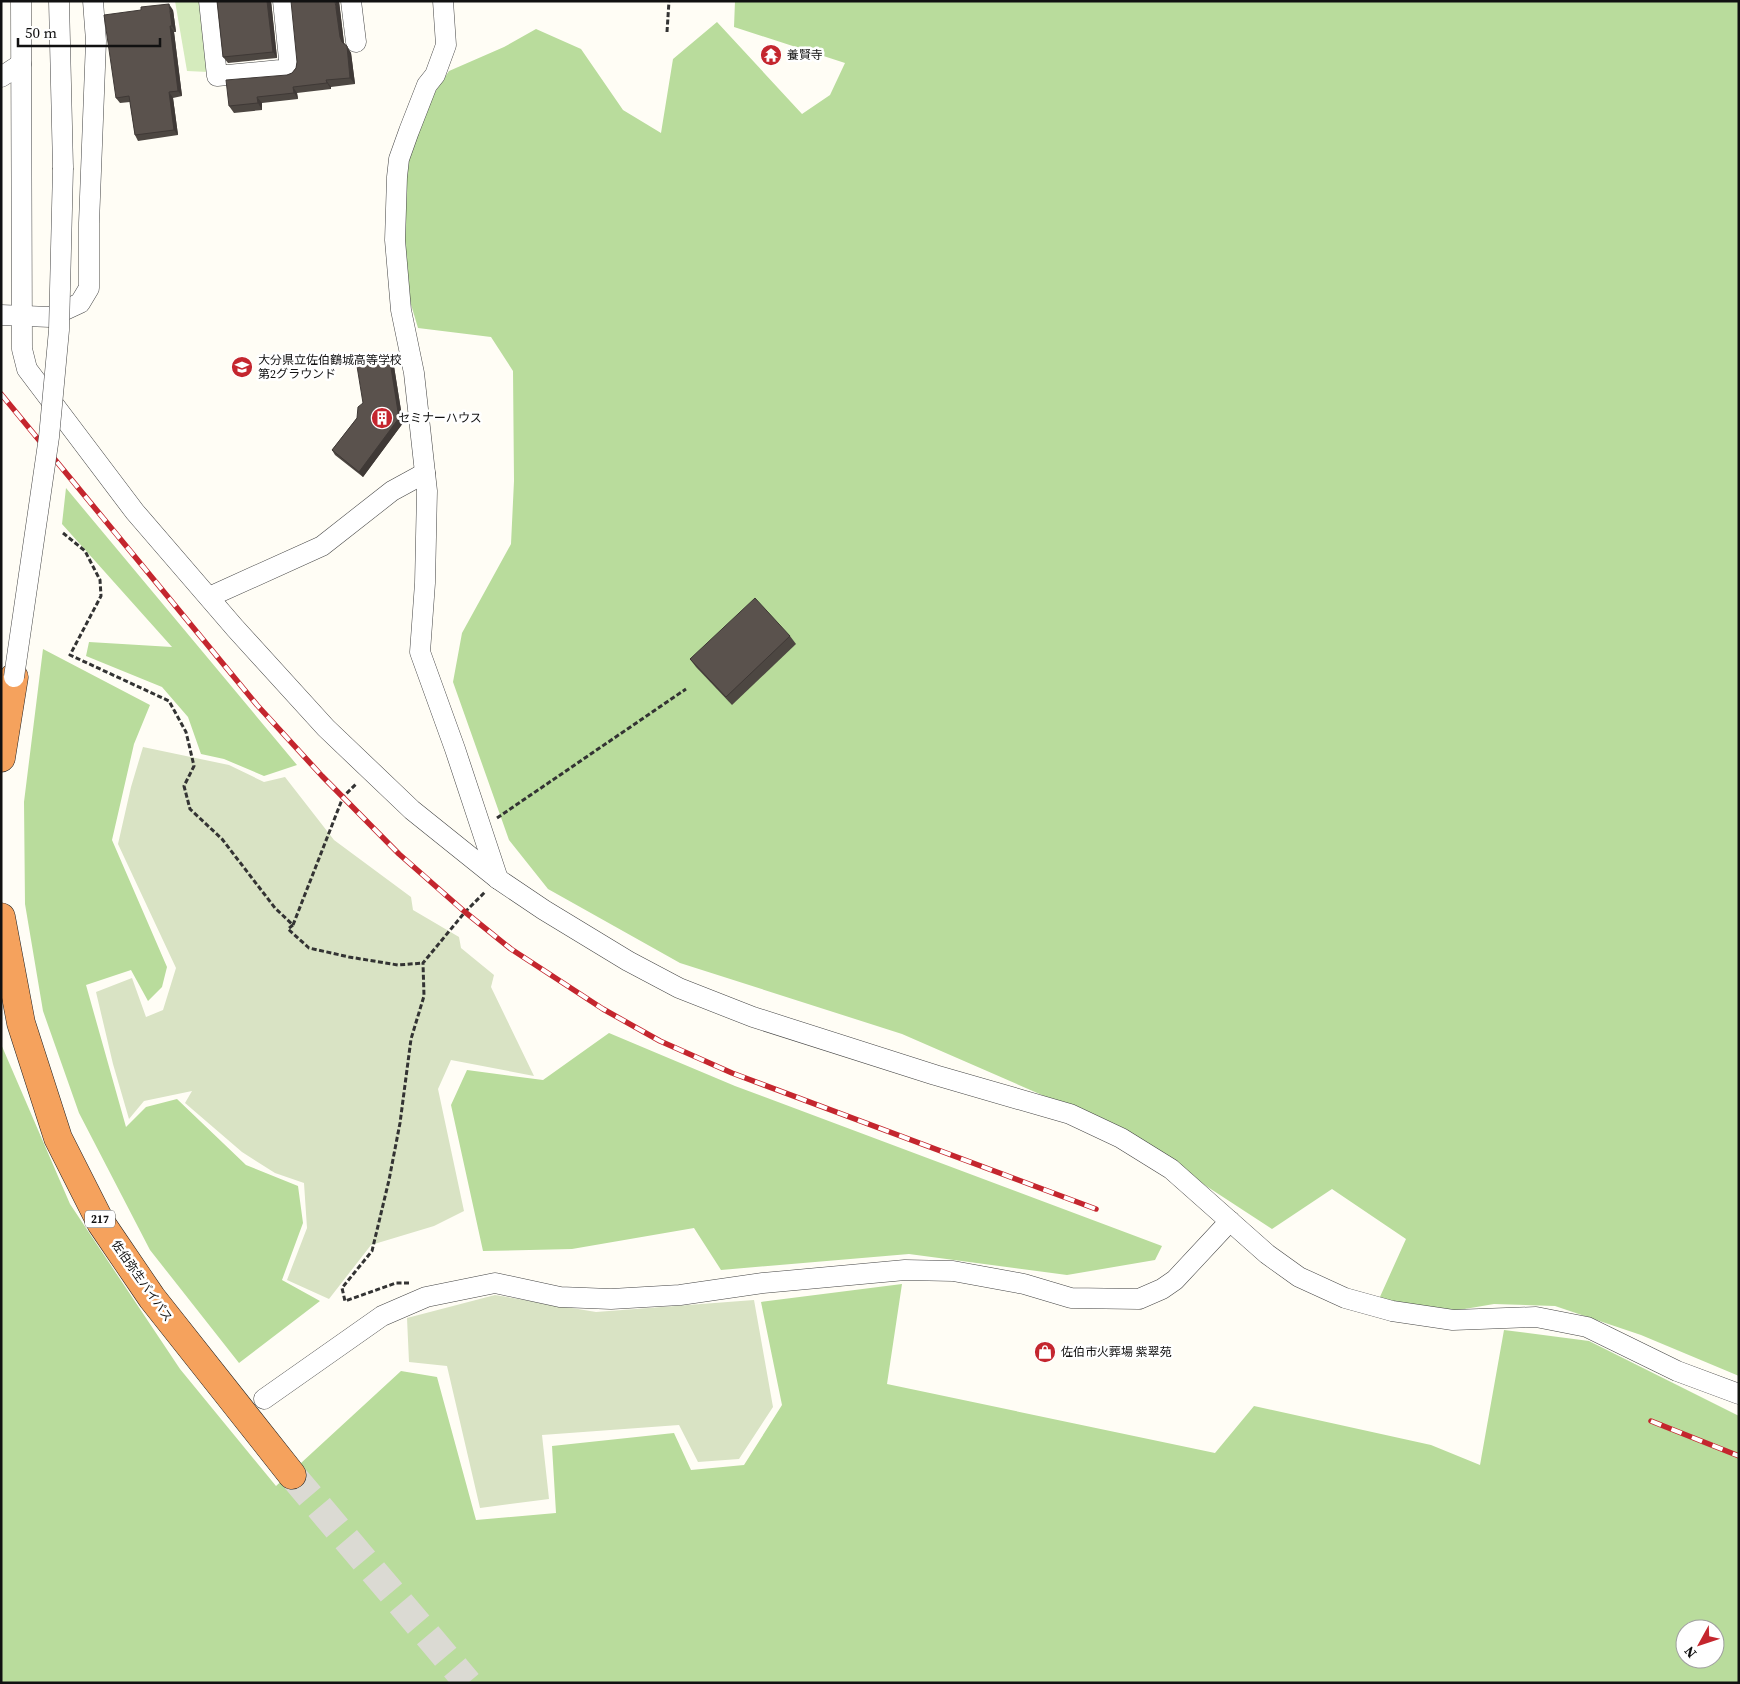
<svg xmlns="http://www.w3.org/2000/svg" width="1740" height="1684" font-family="'Source Serif 4','Noto Sans JP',serif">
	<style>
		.green { fill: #d5ebbd }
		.forest { fill: #b9dc9c; fill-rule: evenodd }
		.cemetery { fill: #d9e3c4 }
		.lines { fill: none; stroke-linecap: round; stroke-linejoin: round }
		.highway-tunnel { stroke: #dbdad3; stroke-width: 28; stroke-dasharray: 28 14; stroke-linecap: butt }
		.minor-casing { stroke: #444; stroke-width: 21 }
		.highway-casing { stroke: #222; stroke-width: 29 }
		.path { stroke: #333; stroke-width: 3; stroke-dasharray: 5 2.5; stroke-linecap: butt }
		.minor { stroke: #fff; stroke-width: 20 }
		.highway { stroke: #f5a25d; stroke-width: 28 }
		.rail-casing { stroke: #c4262e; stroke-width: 5.5 }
		.rail { stroke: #fff; stroke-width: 4; stroke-dasharray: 11; stroke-linecap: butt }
		.minor-bridge-casing { stroke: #444; stroke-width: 21; stroke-linecap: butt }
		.minor-bridge { stroke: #fff; stroke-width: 20 }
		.wall { fill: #4d4742 }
		.shaded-wall { fill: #3f3936 }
		.building { fill: #5a524d; stroke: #3f3936 }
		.labels { text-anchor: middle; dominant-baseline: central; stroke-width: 5; stroke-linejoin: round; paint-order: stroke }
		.shield { fill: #fff; stroke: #585858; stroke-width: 1 }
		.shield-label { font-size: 11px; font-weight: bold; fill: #111 }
		.poi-label { font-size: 12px; fill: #111; stroke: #fff; text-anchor: start }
		.street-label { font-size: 12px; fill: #111; stroke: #fff }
	</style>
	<rect width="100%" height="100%" fill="#fffdf5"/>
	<path class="green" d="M 175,1 L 201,1 L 208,72 L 187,71 Z"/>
	<g class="forest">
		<path d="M 735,1 L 1739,1 L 1739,1376 L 1641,1335 L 1555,1306 L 1494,1304 L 1453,1311 L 1379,1299 L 1406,1239 L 1332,1189 L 1272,1229 L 1174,1165 L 1058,1102 L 902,1034 L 680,963 L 548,889 L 509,840 L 453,682 L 462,633 L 511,544 L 514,481 L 513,371 L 491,337 L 418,328 L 404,281 L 404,171 L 427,104 L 449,71 L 504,47 L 536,29 L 581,49 L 623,110 L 661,133 L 673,59 L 717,22 L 802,114 L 830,95 L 845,63 L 734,27 Z"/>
		<path d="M 66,488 L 297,765 L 264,776 L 224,759 L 201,754 L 188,717 L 162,687 L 86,656 L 89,642 L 172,647 L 62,524 Z"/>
		<path d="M 43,649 L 150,705 L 134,744 L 112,840 L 167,967 L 162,987 L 148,1001 L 131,970 L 86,985 L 126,1127 L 146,1107 L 177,1099 L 246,1165 L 298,1186 L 303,1223 L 282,1280 L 320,1301 L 239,1363 L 150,1250 L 79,1113 L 43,1011 L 25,904 L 24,802 Z"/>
		<path d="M 609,1033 L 735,1086 L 1162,1246 L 1155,1260 L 1067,1275 L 909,1254 L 721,1270 L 694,1228 L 572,1249 L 483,1251 L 451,1105 L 467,1070 L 543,1080 Z"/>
		<path d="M 1,1044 L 70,1204 L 180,1369 L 276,1486 L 401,1371 L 437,1377 L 476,1520 L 556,1513 L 552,1446 L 674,1433 L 691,1470 L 744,1465 L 782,1405 L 761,1302 L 902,1284 L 887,1384 L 1215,1453 L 1254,1406 L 1431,1445 L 1480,1465 L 1504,1330 L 1589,1341 L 1739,1416 L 1739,1683 L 1,1683 ZM 1685,1629 L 1715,1629 L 1715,1659 L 1685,1659 Z"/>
	</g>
	<g class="cemetery">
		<path d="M 143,747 L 229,765 L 264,782 L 285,777 L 334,840 L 411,897 L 413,910 L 459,937 L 461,948 L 494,975 L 491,987 L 534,1076 L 451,1060 L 438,1089 L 464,1211 L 434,1226 L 371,1245 L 329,1299 L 287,1280 L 307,1228 L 304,1183 L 275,1173 L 242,1152 L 185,1103 L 192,1091 L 144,1101 L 129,1119 L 113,1064 L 96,992 L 132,978 L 146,1017 L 163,1010 L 176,968 L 118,844 L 131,787 Z"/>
		<path d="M 495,1295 L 596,1312 L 754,1300 L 773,1407 L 739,1459 L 698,1462 L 679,1425 L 542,1435 L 549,1499 L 480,1508 L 447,1366 L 409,1362 L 407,1318 Z"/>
	</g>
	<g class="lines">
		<path class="highway-tunnel" d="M 292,1475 L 468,1683"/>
		<g class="minor-casing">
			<g id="minor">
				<path d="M 21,1 L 22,349 L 27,369 L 135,512 L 235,628 L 326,728 L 412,810 L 498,879 L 544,910 L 628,961 L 679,988 L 753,1017 L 935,1075 L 1070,1114 L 1121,1138 L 1171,1169 L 1267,1254 L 1299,1277 L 1345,1298 L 1392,1311 L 1453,1320 L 1536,1317 L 1587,1327 L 1677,1371 L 1739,1394"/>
				<path d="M 59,1 L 63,168"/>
				<path d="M 209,1 L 217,76 L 290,69 L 283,1"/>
				<path d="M 351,1 L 356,42"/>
				<path d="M 443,1 L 446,45 L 435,75 L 427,85 L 409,131 L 399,159 L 397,177 L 395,240 L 401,310 L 414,373 L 427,491 L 425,583 L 420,652 L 455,749 L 498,879"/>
				<path d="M 1,77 L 21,64"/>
				<path d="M 1,315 L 50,317 L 80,303 L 89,288 L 89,223 L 96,41 L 93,1"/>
				<path d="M 209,597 L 322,546 L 392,491 L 425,473"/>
				<path d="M 264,1399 L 382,1316 L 426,1297 L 495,1283 L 560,1297 L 611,1299 L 680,1295 L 763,1283 L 905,1270 L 953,1271 L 1024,1284 L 1071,1298 L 1139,1299 L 1162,1289 L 1175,1280 L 1230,1221"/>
			</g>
		</g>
		<g class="highway-casing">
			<g id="highway">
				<path d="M 1,758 L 14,677"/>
				<path d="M 1,917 L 21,1023 L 58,1138 L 101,1223 L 152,1298 L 292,1475"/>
			</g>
		</g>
		<g class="path">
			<path d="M 667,32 L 669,1"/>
			<path d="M 63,533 L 85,551 L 100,580 L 101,596 L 70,655 L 169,701 L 186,732 L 194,766 L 184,786 L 190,809 L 222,839 L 275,908 L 293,925 L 288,929 L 309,948 L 349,957 L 398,965 L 423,963"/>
			<path d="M 497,818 L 686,689"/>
			<path d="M 293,925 L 343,797 L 357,783"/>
			<path d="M 409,1283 L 396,1283 L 345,1301 L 342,1288 L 372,1251 L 389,1180 L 400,1123 L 411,1039 L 424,996 L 423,963 L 465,912 L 485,892"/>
		</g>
		<use href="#minor" class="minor"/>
		<use href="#highway" class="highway"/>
		<g class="rail-casing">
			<g id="rail">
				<path d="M 1,394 L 257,705 L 322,776 L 399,854 L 465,912 L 511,949 L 603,1009 L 660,1041 L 732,1073 L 1096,1209"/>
				<path d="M 1651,1421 L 1739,1456"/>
			</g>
		</g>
		<use href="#rail" class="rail"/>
		<g class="minor-bridge-casing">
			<path id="minor-bridge" d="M 14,677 L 49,437 L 59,330 L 63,168"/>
		</g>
		<use href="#minor-bridge" class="minor-bridge"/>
	</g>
	<g class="wall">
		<path d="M 217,1 L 271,1 L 277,58 L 228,63 L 223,57 Z"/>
		<path d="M 339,2 L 344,43 L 351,53 L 355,84 L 331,87 L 331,89 L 297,93 L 298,99 L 262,103 L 262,110 L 234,113 L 229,106 L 287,75 L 292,73 L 296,68 L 297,62 Z"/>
		<path d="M 173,10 L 176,32 L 174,32 L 182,96 L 173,98 L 178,135 L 138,141 L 135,135 L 130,102 L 120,103 L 116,98 Z"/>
		<path d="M 393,360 L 403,423 L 363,477 L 335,455 L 332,450 L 357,418 L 363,403 Z"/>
		<path d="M 790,636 L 796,644 L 732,705 L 696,667 L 690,659 Z"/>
	</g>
	<g class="shaded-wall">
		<path d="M 267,1 L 271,1 L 277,58 L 273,52 Z"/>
		<path d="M 335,1 L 339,1 L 344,43 L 346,49 L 342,42 L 340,37 Z"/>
		<path d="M 169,4 L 173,10 L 176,32 L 172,26 Z"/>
		<path d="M 170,26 L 174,32 L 182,96 L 178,91 Z"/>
		<path d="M 347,46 L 351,53 L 355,84 L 350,78 Z"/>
		<path d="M 326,80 L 331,87 L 331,89 L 327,83 Z"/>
		<path d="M 293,87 L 297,93 L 298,99 L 294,93 Z"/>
		<path d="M 169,92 L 173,98 L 178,135 L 174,130 Z"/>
		<path d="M 257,97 L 262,103 L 262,110 L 258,103 Z"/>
		<path d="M 389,355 L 393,360 L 403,423 L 363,477 L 359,472 Z"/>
	</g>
	<g class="building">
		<path d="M 217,1 L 267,1 L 273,52 L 223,57 Z"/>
		<path d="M 291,1 L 335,1 L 340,37 L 342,42 L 347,46 L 350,78 L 326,80 L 327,83 L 293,87 L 294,93 L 257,97 L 258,103 L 229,106 L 226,80 L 287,75 L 292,73 L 296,68 L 297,62 Z"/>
		<path d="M 169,4 L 172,26 L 170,26 L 178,91 L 169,92 L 174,130 L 135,135 L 129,96 L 116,98 L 104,15 L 141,10 L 141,7 Z"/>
		<path d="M 389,355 L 399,418 L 359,472 L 332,450 L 357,418 L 358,407 L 363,403 L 356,360 Z"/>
		<path d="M 755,598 L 790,636 L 726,697 L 690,659 Z"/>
	</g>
	<defs>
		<g id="temple-disc" transform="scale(1.125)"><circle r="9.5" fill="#c4262e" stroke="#fff"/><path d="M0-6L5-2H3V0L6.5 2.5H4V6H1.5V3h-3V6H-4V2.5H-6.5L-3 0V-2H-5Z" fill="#fff"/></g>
		<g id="school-disc" transform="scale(1.125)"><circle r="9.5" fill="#c4262e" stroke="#fff"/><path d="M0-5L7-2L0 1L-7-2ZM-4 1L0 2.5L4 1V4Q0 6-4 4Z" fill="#fff"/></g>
		<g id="building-disc" transform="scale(1.125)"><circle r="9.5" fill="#c4262e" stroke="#fff"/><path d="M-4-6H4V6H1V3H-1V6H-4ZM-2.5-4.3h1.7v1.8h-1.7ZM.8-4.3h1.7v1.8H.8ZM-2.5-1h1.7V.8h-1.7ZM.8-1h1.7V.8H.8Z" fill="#fff"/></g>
		<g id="shop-disc" transform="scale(1.125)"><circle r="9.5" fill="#c4262e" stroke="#fff"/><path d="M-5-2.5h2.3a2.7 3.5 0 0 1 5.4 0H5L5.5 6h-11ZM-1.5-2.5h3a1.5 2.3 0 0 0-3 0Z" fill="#fff"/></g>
	</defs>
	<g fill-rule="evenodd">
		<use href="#temple-disc" x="771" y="55"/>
		<use href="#school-disc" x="242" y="367"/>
		<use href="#building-disc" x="382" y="418"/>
		<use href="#shop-disc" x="1045" y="1352"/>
	</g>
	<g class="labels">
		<rect class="shield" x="85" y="1210.5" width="30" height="17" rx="4"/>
		<g class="shield-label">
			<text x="100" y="1219">217</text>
		</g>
		<g class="poi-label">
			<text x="787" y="55">養賢寺</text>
			<text x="258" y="360">大分県立佐伯鶴城高等学校<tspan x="258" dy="14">第2グラウンド</tspan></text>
			<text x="398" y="418">セミナーハウス</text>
			<text x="1061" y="1352">佐伯市火葬場 紫翠苑</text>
		</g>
		<g class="street-label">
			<text transform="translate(142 1281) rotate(55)">佐伯弥生バイパス</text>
		</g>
	</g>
	<rect width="1740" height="1684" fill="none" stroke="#111111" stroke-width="5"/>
	<g transform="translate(1700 1644) rotate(230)"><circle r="24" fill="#ffffff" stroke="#a0a0a0"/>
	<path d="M0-4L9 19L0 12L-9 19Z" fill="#c4262e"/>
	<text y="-8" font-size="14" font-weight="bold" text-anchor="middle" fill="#111111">N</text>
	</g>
	<path d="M18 38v8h142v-8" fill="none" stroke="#111111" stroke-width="2.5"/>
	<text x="25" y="38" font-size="15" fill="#111111" stroke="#ffffff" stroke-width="4" paint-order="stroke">50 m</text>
</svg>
